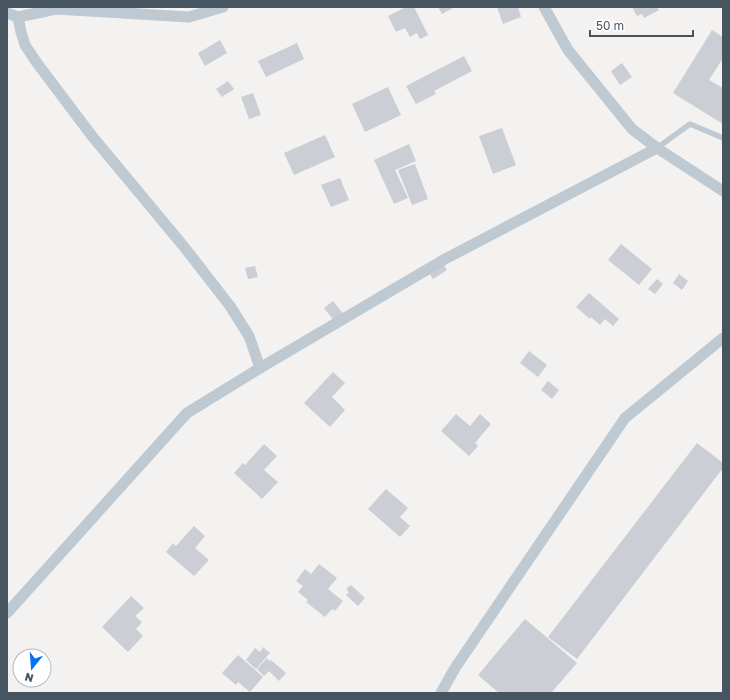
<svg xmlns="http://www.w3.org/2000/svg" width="730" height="700" font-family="'Golos Text',sans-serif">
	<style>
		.building { fill: #cbced4 }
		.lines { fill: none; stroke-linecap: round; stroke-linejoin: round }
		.lane { stroke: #bec9d2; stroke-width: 5.5 }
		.street { stroke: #bec9d2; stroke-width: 11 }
	</style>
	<rect width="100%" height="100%" fill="#f4f1f1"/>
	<g class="building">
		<path d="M 406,7 L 414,7 L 428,35 L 420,39 L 417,33 L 410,37 L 405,28 L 396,32 L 388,16 Z"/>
		<path d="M 438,7 L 455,7 L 442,14 Z"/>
		<path d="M 497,7 L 518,7 L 521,17 L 503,24 Z"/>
		<path d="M 632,7 L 657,7 L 659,10 L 644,18 L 642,14 L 637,16 Z"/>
		<path d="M 712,30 L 723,37 L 723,58 L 709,80 L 723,88 L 723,124 L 673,93 Z"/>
		<path d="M 220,40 L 227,53 L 205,66 L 198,53 Z"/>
		<path d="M 297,43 L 304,59 L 266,77 L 258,61 Z"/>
		<path d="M 464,56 L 472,71 L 434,91 L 436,94 L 416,104 L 406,86 Z"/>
		<path d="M 622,63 L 632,77 L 620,85 L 611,71 Z"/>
		<path d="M 228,81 L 234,89 L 222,97 L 216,89 Z"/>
		<path d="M 388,87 L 401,115 L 365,132 L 352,104 Z"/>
		<path d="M 253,93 L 261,115 L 249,119 L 241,97 Z"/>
		<path d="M 502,128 L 516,165 L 493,174 L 479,136 Z"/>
		<path d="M 325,135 L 335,157 L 294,175 L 284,153 Z"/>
		<path d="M 409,144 L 416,161 L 395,170 L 408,198 L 394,204 L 374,160 Z"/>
		<path d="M 415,164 L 428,199 L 412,205 L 398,170 Z"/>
		<path d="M 340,178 L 349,200 L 331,207 L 321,185 Z"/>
		<path d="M 621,244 L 652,269 L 639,285 L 608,260 Z"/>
		<path d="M 444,265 L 447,270 L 433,279 L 430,274 Z"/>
		<path d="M 255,266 L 258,277 L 248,279 L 245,268 Z"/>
		<path d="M 679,274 L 688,281 L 682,290 L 673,283 Z"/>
		<path d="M 657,279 L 663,284 L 655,294 L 648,289 Z"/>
		<path d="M 589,293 L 619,319 L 613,326 L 605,319 L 600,325 L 591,317 L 590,319 L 576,307 Z"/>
		<path d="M 333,301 L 345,316 L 336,323 L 324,308 Z"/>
		<path d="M 529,351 L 547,365 L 538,377 L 520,363 Z"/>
		<path d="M 333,372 L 345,383 L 332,397 L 345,410 L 330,427 L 304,403 Z"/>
		<path d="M 548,381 L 559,390 L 552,399 L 541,390 Z"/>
		<path d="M 456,414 L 470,426 L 480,414 L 491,424 L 475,443 L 478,446 L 469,456 L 441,431 Z"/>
		<path d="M 697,443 L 723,463 L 723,468 L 577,659 L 548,637 Z"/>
		<path d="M 264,444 L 277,456 L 264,470 L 278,482 L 262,499 L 234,473 L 243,463 L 245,465 Z"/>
		<path d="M 386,489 L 408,508 L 400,517 L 410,526 L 400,537 L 368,509 Z"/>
		<path d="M 194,526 L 205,536 L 195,548 L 209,560 L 194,576 L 166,552 L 173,543 L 176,546 Z"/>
		<path d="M 319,564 L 337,578 L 328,589 L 343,601 L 335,611 L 332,609 L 325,617 L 306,602 L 308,600 L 298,592 L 303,586 L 296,581 L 305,569 L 311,574 Z"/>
		<path d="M 351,585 L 365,598 L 358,606 L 346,595 L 349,592 L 346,589 Z"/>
		<path d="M 131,596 L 144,608 L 135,616 L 142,622 L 136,629 L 143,636 L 128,652 L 102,627 Z"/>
		<path d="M 525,619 L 577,663 L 551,693 L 499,693 L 478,675 Z"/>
		<path d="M 263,647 L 270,653 L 256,669 L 246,660 L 255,648 L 260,652 Z"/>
		<path d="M 238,655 L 263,677 L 250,692 L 238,682 L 236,685 L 222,673 Z"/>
		<path d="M 267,658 L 269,661 L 271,660 L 286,673 L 279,681 L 269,671 L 264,676 L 257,669 Z"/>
	</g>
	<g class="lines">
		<path class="lane" d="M 657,148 L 690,124 L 723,138"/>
		<g class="street">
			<path d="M 544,7 L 568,50 L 632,129 L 657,148 L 723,191"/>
			<path d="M 7,13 L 18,17 L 56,9 L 189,17 L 223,7"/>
			<path d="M 18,17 L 21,32 L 25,45 L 37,63 L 92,136 L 185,248 L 230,306 L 249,336 L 260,368"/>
			<path d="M 7,613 L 187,413 L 260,368 L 445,259 L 657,148"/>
			<path d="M 441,693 L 455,668 L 625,418 L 723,338"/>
		</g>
	</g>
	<rect width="730" height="700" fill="none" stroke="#475561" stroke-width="16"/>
	<g transform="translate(32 668) rotate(197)"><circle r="19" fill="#ffffff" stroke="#b5bbc0"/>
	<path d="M0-3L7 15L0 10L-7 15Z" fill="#0871f8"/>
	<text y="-6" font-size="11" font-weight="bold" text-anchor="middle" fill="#475561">N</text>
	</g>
	<path d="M590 30v6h103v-6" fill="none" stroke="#475561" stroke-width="2"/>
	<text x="596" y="30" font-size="12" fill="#475561" stroke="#ffffff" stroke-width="3" paint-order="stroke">50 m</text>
</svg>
